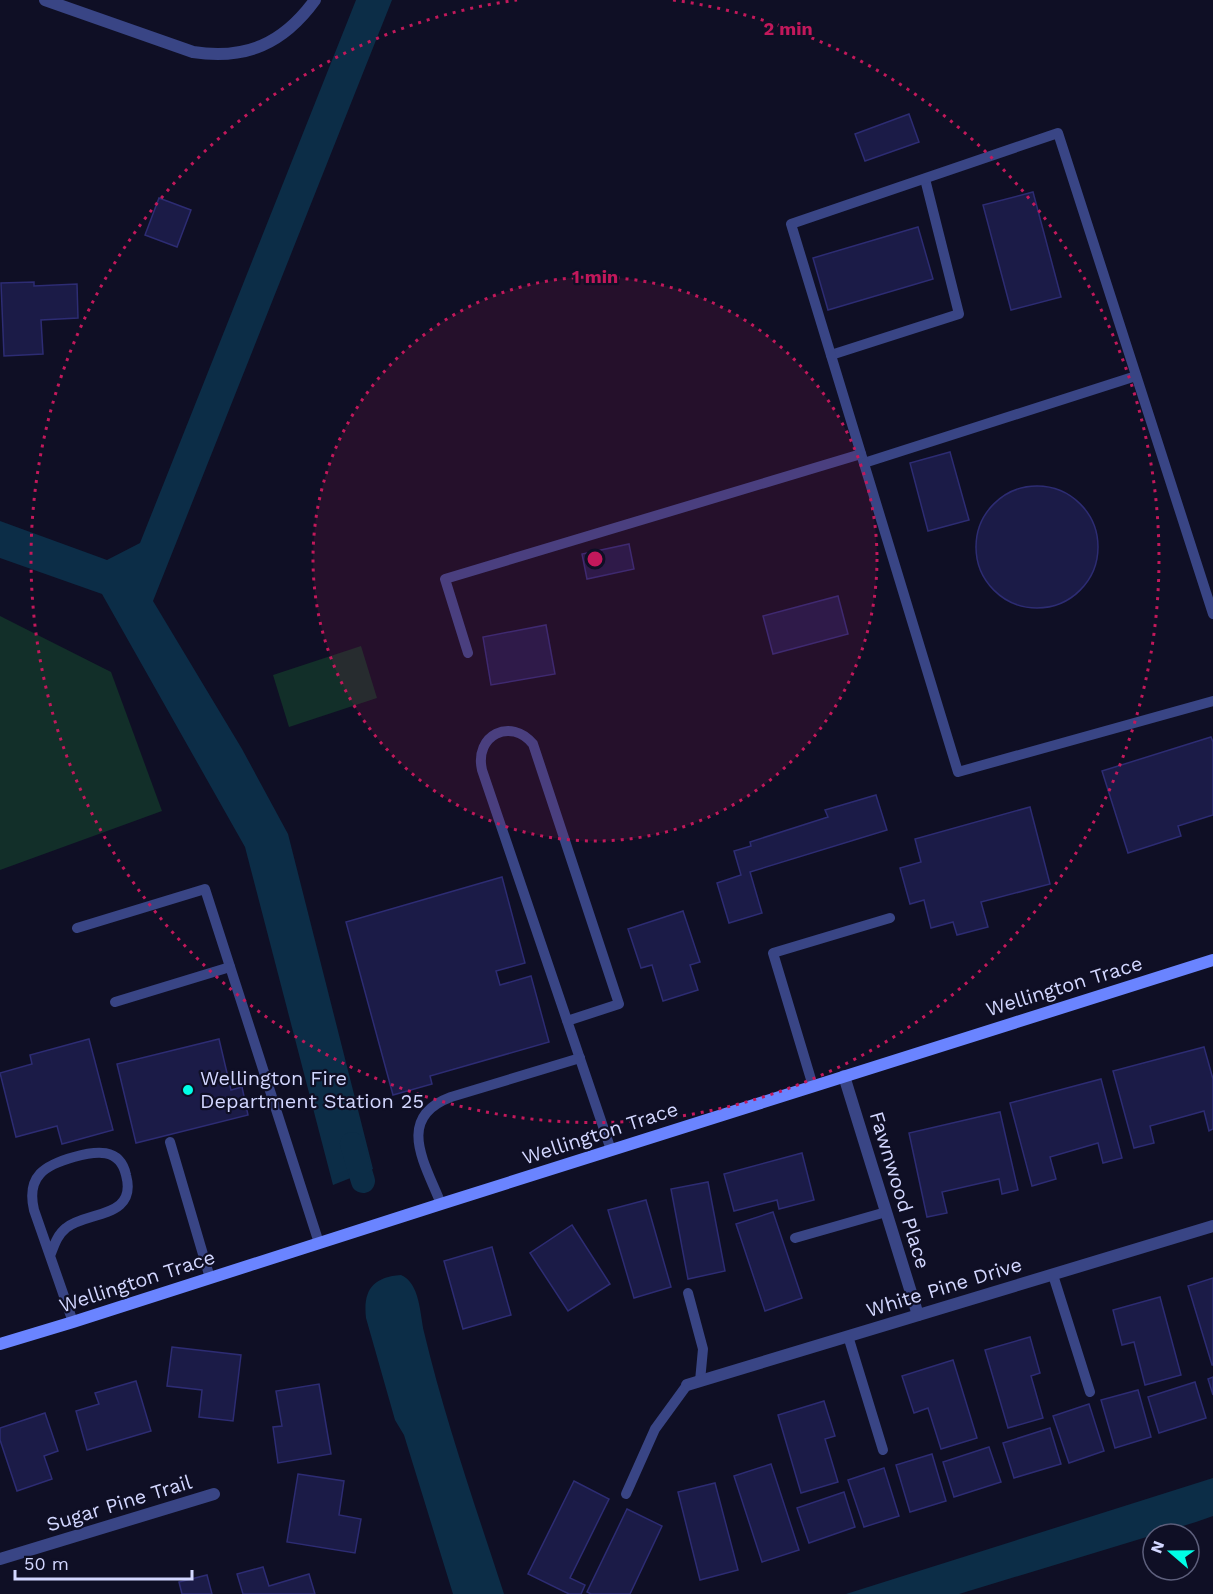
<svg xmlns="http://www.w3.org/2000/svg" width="1213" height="1594" font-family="'Work Sans',sans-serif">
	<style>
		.green { fill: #122f29 }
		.water { fill: #0c2d47 }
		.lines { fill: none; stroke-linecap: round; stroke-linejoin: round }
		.canal { stroke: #0c2d47; stroke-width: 24 }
		.building { fill: #1b1b47; stroke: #2d2c73; stroke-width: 1.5 }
		.lane { stroke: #394585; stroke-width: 10 }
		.street { stroke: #394585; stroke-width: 12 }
		.secondary { stroke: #6a84ff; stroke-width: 12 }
		.ring { fill: none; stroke: #c2185b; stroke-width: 3; stroke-dasharray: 3 6 }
		.poi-dot { fill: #00fee6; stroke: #0f0f25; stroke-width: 2 }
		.labels { text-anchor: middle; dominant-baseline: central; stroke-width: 4.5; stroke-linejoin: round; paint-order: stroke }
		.street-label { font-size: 20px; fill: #d3d7ff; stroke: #0f0f25 }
		.poi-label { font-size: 20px; fill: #d3d7ff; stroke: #0f0f25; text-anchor: start }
		.centre { fill: #c2185b; stroke: #0f0f25; stroke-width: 3 }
		.ring-label { font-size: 18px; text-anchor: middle; font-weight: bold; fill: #c2185b; stroke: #0f0f25; stroke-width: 4.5; stroke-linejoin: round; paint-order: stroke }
	</style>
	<rect width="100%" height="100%" fill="#0f0f25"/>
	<g class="green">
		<path d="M 0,616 L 111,672 L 162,811 L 0,870 Z"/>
		<path d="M 361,646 L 377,698 L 289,727 L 273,675 Z"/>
	</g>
	<g class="water">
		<path d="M 356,0 L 392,0 L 153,601 L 242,749 L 288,834 L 373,1169 L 333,1185 L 245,847 L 102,594 L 0,558 L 0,521 L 107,560 L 140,543 Z"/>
		<path d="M 401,1275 C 420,1283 420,1314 424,1332 C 445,1420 476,1508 504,1594 L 453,1594 L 404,1435 L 395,1420 L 366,1318 C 363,1291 372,1277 401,1275 Z"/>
		<path d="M 1213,1478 L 1213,1516 L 1196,1522 L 959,1594 L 846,1594 Z"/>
	</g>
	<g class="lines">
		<path class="canal" d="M 352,1144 L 363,1181"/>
	</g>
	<g class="building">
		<path d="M 909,114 L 919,142 L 865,161 L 855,134 Z"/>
		<path d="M 1033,192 L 1061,297 L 1011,310 L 983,205 Z"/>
		<path d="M 159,198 L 191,210 L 177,247 L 145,235 Z"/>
		<path d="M 918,227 L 933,279 L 828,310 L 813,258 Z"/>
		<path d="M 34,282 L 34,286 L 77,284 L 78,318 L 41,320 L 43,354 L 4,356 L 1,283 Z"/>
		<path d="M 950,452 L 969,520 L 928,531 L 910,463 Z"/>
		<circle cx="1037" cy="547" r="61"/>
		<path d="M 629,544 L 634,569 L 587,579 L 582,554 Z"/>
		<path d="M 838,596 L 848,634 L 773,654 L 763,616 Z"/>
		<path d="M 546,625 L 555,674 L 491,685 L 483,637 Z"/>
		<path d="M 1211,737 L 1213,742 L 1213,815 L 1178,826 L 1181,836 L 1128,853 L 1102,771 Z"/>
		<path d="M 876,795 L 887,830 L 750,872 L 762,913 L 729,923 L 717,883 L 741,875 L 734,851 L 751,846 L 750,842 L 828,817 L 825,810 Z"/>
		<path d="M 1030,807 L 1050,884 L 981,902 L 988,927 L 957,935 L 953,922 L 931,928 L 924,900 L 910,904 L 900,868 L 921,862 L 915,839 Z"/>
		<path d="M 502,877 L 525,963 L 496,971 L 500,985 L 531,976 L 549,1042 L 430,1076 L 432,1084 L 393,1095 L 346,922 Z"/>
		<path d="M 683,911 L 700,962 L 690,965 L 698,990 L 663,1001 L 652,965 L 641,968 L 628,929 Z"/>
		<path d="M 89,1039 L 113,1130 L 62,1144 L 57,1126 L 16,1137 L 0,1073 L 32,1064 L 30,1055 Z"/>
		<path d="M 219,1039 L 231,1090 L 242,1087 L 248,1115 L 136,1143 L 117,1064 Z"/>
		<path d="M 1204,1047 L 1213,1079 L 1213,1129 L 1209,1131 L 1204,1111 L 1150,1126 L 1154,1143 L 1134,1148 L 1113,1071 Z"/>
		<path d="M 1101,1079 L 1122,1158 L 1103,1163 L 1098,1143 L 1050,1157 L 1056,1179 L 1032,1186 L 1010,1103 Z"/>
		<path d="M 1000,1112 L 1018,1190 L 1002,1194 L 999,1179 L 942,1192 L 947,1213 L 927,1217 L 909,1133 Z"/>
		<path d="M 802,1153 L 814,1200 L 779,1209 L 777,1200 L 734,1211 L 724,1174 Z"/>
		<path d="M 708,1182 L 725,1271 L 688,1279 L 671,1189 Z"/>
		<path d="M 646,1200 L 671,1287 L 634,1298 L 608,1210 Z"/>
		<path d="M 773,1212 L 802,1298 L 765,1311 L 736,1224 Z"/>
		<path d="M 572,1225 L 610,1284 L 568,1311 L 530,1253 Z"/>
		<path d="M 492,1247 L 511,1315 L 463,1329 L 444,1261 Z"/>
		<path d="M 1213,1278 L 1213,1365 L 1212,1365 L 1188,1286 Z"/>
		<path d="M 1160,1297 L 1181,1375 L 1145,1385 L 1134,1342 L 1122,1345 L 1113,1310 Z"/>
		<path d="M 1030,1337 L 1040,1373 L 1031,1376 L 1043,1418 L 1008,1428 L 985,1350 Z"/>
		<path d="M 172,1347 L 241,1355 L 233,1421 L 199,1417 L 202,1390 L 167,1386 Z"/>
		<path d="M 953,1360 L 977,1438 L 941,1449 L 928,1408 L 914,1413 L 902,1376 Z"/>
		<path d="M 1213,1377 L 1213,1395 L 1208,1379 Z"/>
		<path d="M 136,1381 L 151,1431 L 87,1450 L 76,1411 L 99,1404 L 95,1393 Z"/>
		<path d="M 1195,1382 L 1206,1418 L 1159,1433 L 1148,1397 Z"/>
		<path d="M 319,1384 L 331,1454 L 278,1463 L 273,1427 L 282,1426 L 276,1391 Z"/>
		<path d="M 1138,1390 L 1151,1437 L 1115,1448 L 1101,1400 Z"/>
		<path d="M 824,1401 L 835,1436 L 825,1439 L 838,1482 L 801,1493 L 778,1415 Z"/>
		<path d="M 1089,1404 L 1104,1451 L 1069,1463 L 1053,1416 Z"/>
		<path d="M 45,1413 L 58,1451 L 44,1456 L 52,1479 L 17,1491 L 0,1440 L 0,1428 Z"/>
		<path d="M 1050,1428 L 1061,1464 L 1014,1478 L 1003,1443 Z"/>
		<path d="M 989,1447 L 1001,1482 L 954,1497 L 943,1462 Z"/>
		<path d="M 932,1454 L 946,1501 L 910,1512 L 896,1465 Z"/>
		<path d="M 771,1464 L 799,1550 L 762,1562 L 734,1476 Z"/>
		<path d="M 884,1468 L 899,1516 L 864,1527 L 848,1480 Z"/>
		<path d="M 298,1474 L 344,1481 L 339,1515 L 361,1519 L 355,1553 L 287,1542 Z"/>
		<path d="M 574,1481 L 609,1499 L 570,1578 L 585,1585 L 581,1594 L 569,1594 L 528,1574 Z"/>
		<path d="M 715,1483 L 738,1570 L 700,1580 L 678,1492 Z"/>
		<path d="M 844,1492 L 855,1527 L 809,1543 L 797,1508 Z"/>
		<path d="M 627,1509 L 662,1526 L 630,1594 L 591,1594 L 587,1592 Z"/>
		<path d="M 263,1567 L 269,1586 L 309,1574 L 315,1594 L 243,1594 L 237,1574 Z"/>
		<path d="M 207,1575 L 212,1594 L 182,1594 L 179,1582 Z"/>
	</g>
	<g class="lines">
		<g class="lane">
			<path d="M 831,355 L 959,314 L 925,179"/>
			<path d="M 864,463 L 1136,376"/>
			<path d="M 1213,614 L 1058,133 L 791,224 L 958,772 L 1213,701"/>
			<path d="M 468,653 L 445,579 L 861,454"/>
			<path d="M 77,928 L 205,889 L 319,1243"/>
			<path d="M 115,1002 L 230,967"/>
			<path d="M 567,1021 L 619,1004 L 533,744 C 511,717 474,735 482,770 L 611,1150"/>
			<path d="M 813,1086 L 773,953 L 890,918"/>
			<path d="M 170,1142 L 210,1278"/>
			<path d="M 441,1204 C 426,1165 394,1118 451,1097 L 580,1058"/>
			<path d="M 795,1238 L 886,1212"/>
			<path d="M 50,1256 C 54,1246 57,1235 66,1228 C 86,1211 138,1219 126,1175 C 120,1147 95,1151 74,1157 C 45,1165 26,1176 34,1210 L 73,1322"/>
			<path d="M 1053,1275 L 1090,1392"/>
			<path d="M 688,1293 L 703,1349 L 700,1381"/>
			<path d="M 848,1336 L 883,1450"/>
			<path d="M 626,1494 L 655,1429 L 687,1385"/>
		</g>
		<g class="street">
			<path d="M 45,0 L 193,52 C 246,60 283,44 315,0"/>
			<path d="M 844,1076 L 918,1315"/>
			<path d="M 687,1385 L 1213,1226"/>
			<path d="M 0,1559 L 214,1494"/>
		</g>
		<path class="secondary" d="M 0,1344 L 73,1322 L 441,1204 L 1213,960"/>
	</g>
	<circle cx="595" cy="559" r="282" fill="#c2185b" fill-opacity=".12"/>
	<g class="ring">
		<circle cx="595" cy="559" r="282"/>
		<path d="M673 0A564 564 0 1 1 517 0"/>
	</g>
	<circle class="poi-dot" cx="188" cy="1090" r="6"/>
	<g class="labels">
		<g class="street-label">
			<text transform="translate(1064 986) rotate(-17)">Wellington Trace</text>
			<text transform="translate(600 1133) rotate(-18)">Wellington Trace</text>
			<text transform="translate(900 1190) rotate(73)">Fawnwood Place</text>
			<text transform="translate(137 1281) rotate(-18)">Wellington Trace</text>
			<text transform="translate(944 1287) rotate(-17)">White Pine Drive</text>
			<text transform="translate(119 1503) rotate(-17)">Sugar Pine Trail</text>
		</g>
		<g class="poi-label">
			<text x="200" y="1078">Wellington Fire<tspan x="200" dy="23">Department Station 25</tspan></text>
		</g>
	</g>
	<circle cx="595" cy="559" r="9" class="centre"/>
	<g class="ring-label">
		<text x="788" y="35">2 min</text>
		<text x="595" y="283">1 min</text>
	</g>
	<g transform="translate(1171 1552) rotate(290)"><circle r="28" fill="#0f0f25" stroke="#5d5f7c" stroke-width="1.5"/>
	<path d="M0-4.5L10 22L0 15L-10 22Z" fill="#00fee6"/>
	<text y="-9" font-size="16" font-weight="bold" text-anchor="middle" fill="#d3d7ff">N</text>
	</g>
	<path d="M15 1570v9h177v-9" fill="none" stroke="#d3d7ff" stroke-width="3"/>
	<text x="24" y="1570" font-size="18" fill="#d3d7ff" stroke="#0f0f25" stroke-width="4.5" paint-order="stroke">50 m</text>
</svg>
